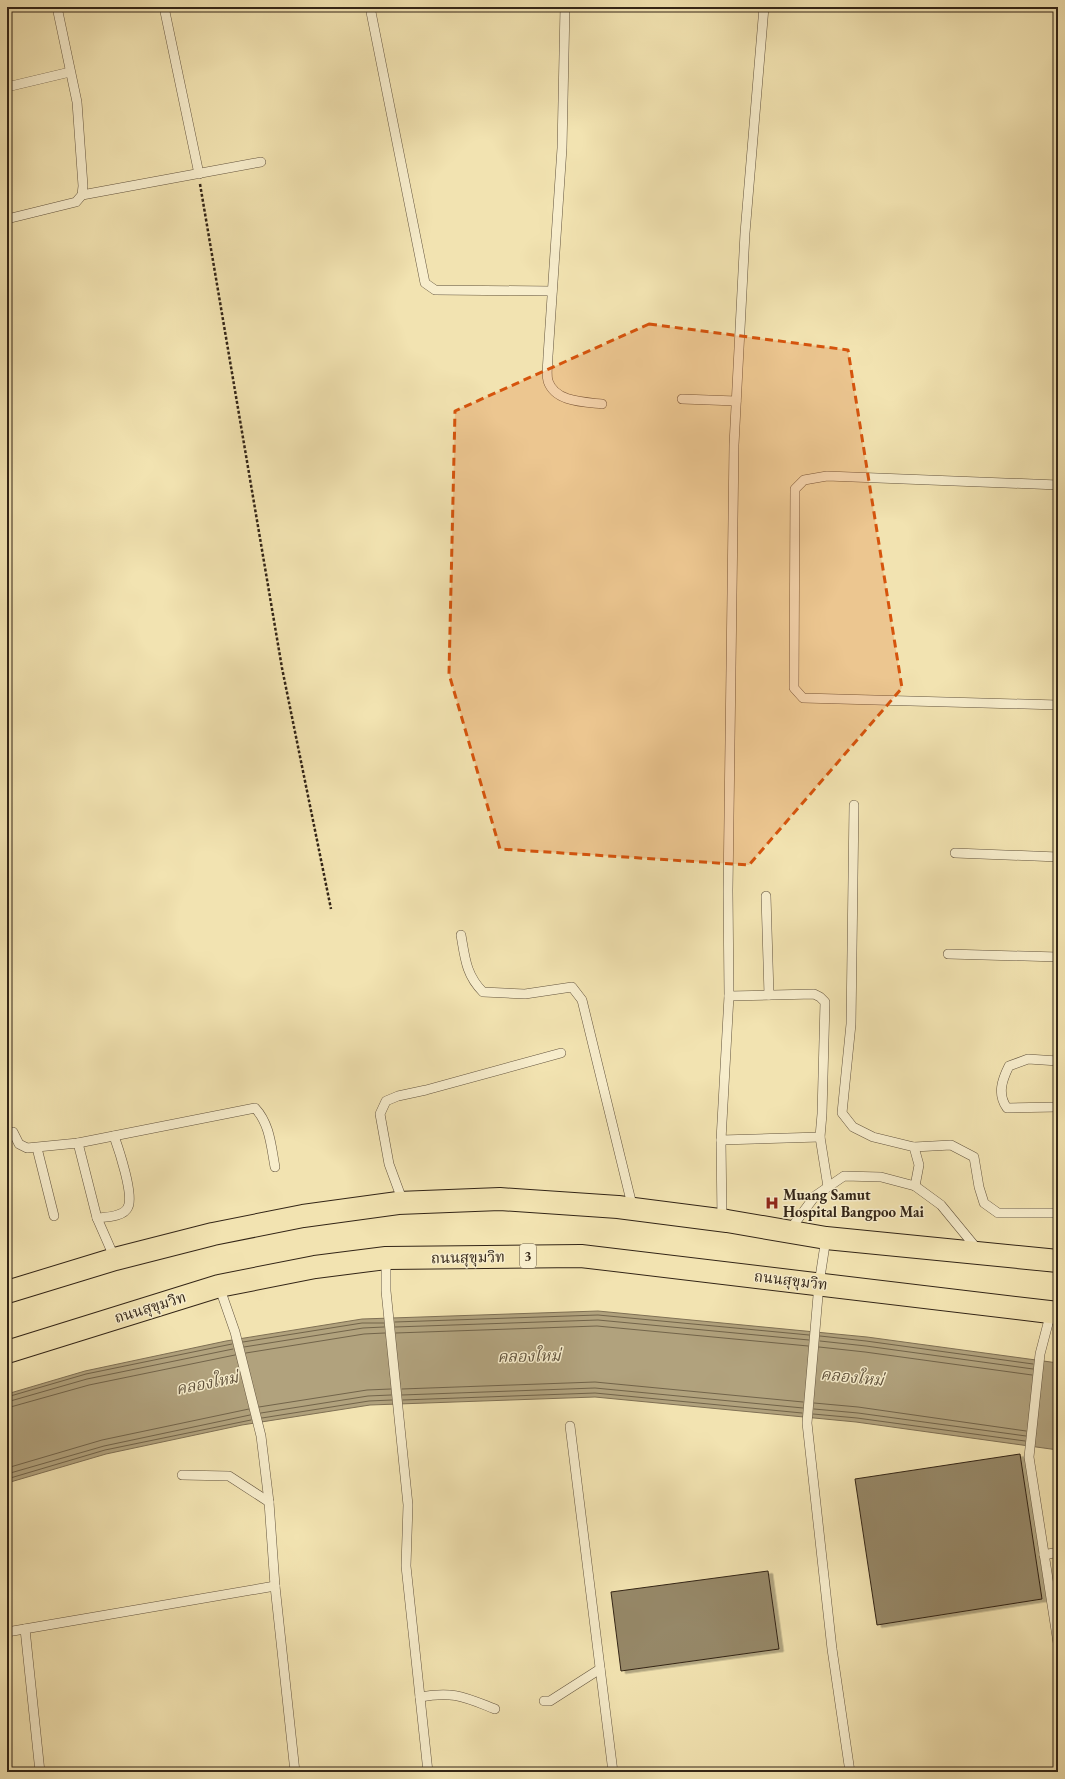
<svg xmlns="http://www.w3.org/2000/svg" width="1065" height="1779" font-family="'EB Garamond','Noto Serif Thai',serif">
	<style>
		.water { fill: #b1a27d; stroke: #7f7054 }
		.lines { fill: none; stroke-linecap: round; stroke-linejoin: round }
		.shore { stroke: #72644a; stroke-width: 1 }
		.building { fill: #968867; stroke: #332517; filter: url(#shadow) }
		.service-casing { stroke: #63543e; stroke-width: 10 }
		.trunk-casing { stroke: #332517; stroke-width: 24 }
		.path { stroke: #332517; stroke-width: 2.5; stroke-dasharray: 3 2; stroke-linecap: butt }
		.service { stroke: #f7edcc; stroke-width: 9 }
		.trunk { stroke: #f2e3b1; stroke-width: 22 }
		.marked { fill: #d6540d; fill-opacity: 0.2; stroke: #d6540d; stroke-width: 3; stroke-dasharray: 8 5; stroke-linejoin: round }
		.labels { text-anchor: middle; dominant-baseline: central; stroke-width: 3; stroke-linejoin: round; paint-order: stroke }
		.shield { fill: #f7edcc; stroke: #6e614d; stroke-width: 1 }
		.shield-label { font-size: 14px; font-weight: bold; fill: #332517 }
		.poi-label { font-size: 15px; font-weight: bold; fill: #332517; stroke: #f7edcc; text-anchor: start }
		.street-label { font-size: 15px; fill: #332517; stroke: #f7edcc }
		.water-label { font-size: 16px; font-style: italic; fill: #5f513b; stroke: #f7edcc }
	</style>
	<defs>
		<filter id="shadow"><feDropShadow dx="4.5" dy="2.5" stdDeviation="0" flood-color="#0004"/></filter>
	</defs>
	<rect width="100%" height="100%" fill="#f2e3b1"/>
	<filter id="stains"><feTurbulence type="fractalNoise" baseFrequency=".005" numOctaves="4"/><feColorMatrix values="0 0 0 0 .2 0 0 0 0 .09 0 0 0 0 .02 0 0 0 .5 -.17"/></filter>
	<radialGradient id="worn" r=".72"><stop offset=".6" stop-color="#630" stop-opacity="0"/><stop offset="1" stop-color="#630" stop-opacity=".3"/></radialGradient>
	<path class="water" d="M 598,1311 L 867,1337 L 1058,1363 L 1058,1450 L 856,1422 L 595,1397 L 370,1405 L 242,1425 L 106,1454 L 7,1483 L 7,1394 L 85,1371 L 226,1341 L 362,1319 Z"/>
	<g class="lines">
		<g class="shore">
			<path d="M 395,1322 L 598,1315 L 809,1335"/>
			<path d="M 395,1327 L 598,1320 L 809,1340"/>
			<path d="M 396,1333 L 597,1326 L 808,1346"/>
			<path d="M 820,1336 L 866,1341 L 1033,1364"/>
			<path d="M 820,1341 L 866,1346 L 1033,1369"/>
			<path d="M 243,1342 L 362,1323 L 384,1323"/>
			<path d="M 244,1347 L 363,1328 L 384,1327"/>
			<path d="M 819,1347 L 865,1352 L 1032,1375"/>
			<path d="M 246,1353 L 364,1334 L 385,1333"/>
			<path d="M 402,1389 L 595,1382 L 803,1402"/>
			<path d="M 402,1395 L 595,1388 L 803,1408"/>
			<path d="M 7,1397 L 86,1374 L 232,1344"/>
			<path d="M 403,1400 L 595,1393 L 802,1413"/>
			<path d="M 7,1402 L 87,1379 L 233,1349"/>
			<path d="M 814,1403 L 858,1407 L 1026,1431"/>
			<path d="M 259,1407 L 367,1390 L 391,1389"/>
			<path d="M 7,1408 L 89,1385 L 235,1355"/>
			<path d="M 814,1409 L 858,1413 L 1026,1436"/>
			<path d="M 261,1413 L 368,1396 L 391,1395"/>
			<path d="M 813,1414 L 857,1418 L 1025,1441"/>
			<path d="M 262,1418 L 369,1401 L 392,1400"/>
			<path d="M 7,1468 L 102,1440 L 249,1409"/>
			<path d="M 7,1474 L 104,1446 L 250,1415"/>
			<path d="M 7,1479 L 105,1450 L 251,1420"/>
		</g>
	</g>
	<g class="building">
		<path d="M 1020,1454 L 1042,1599 L 877,1625 L 855,1479 Z"/>
		<path d="M 768,1571 L 779,1649 L 621,1671 L 611,1592 Z"/>
	</g>
	<g class="lines">
		<g class="service-casing">
			<g id="service">
				<path d="M 164,7 L 199,174"/>
				<path d="M 370,7 L 425,283 L 435,290 L 552,291"/>
				<path d="M 565,7 L 562,148 L 548,356 C 548,363 546,374 548,381 C 555,402 583,402 602,404"/>
				<path d="M 7,87 L 70,72"/>
				<path d="M 82,195 L 261,162"/>
				<path d="M 7,219 L 76,202 L 82,195 L 83,186 L 77,102 L 57,7"/>
				<path d="M 682,399 L 736,401"/>
				<path d="M 1058,485 L 827,476 L 804,480 L 795,489 L 794,688 L 803,698 L 1058,705"/>
				<path d="M 854,805 L 851,1024 L 842,1113 L 853,1127 L 873,1137 L 914,1147 L 919,1165 L 915,1186"/>
				<path d="M 955,853 L 1058,857"/>
				<path d="M 766,896 L 769,995"/>
				<path d="M 461,935 C 465,958 466,975 483,992 L 525,994 L 572,987 L 582,1000 L 633,1209"/>
				<path d="M 948,954 L 1058,957"/>
				<path d="M 729,996 L 814,994 L 820,997 L 825,1002 L 822,1114 L 820,1137 L 828,1187"/>
				<path d="M 1058,1061 L 1028,1059 L 1009,1066 C 1002,1080 997,1094 1007,1108 L 1058,1107"/>
				<path d="M 13,1132 L 19,1144 L 27,1148 L 78,1143 L 97,1218 L 115,1259"/>
				<path d="M 721,1140 L 820,1137"/>
				<path d="M 78,1143 L 255,1108 C 270,1124 271,1146 275,1167"/>
				<path d="M 914,1147 L 951,1145 L 974,1157 L 979,1187 L 984,1203 L 998,1213 L 1058,1213"/>
				<path d="M 37,1148 L 54,1216"/>
				<path d="M 403,1202 L 389,1164 L 380,1114 L 386,1101 L 398,1096 L 426,1090 L 561,1053"/>
				<path d="M 97,1218 C 106,1217 124,1217 128,1207 C 134,1195 119,1150 114,1136"/>
				<path d="M 722,1220 L 721,1140 L 729,996 L 728,891 L 734,445 L 745,233 L 764,7"/>
				<path d="M 789,1231 L 815,1196 L 844,1176 L 881,1177 L 915,1186 L 941,1205 L 978,1250"/>
				<path d="M 826,1238 L 819,1284 L 807,1423 L 832,1649 L 850,1772"/>
				<path d="M 386,1258 L 386,1291 L 408,1505 L 406,1566 L 428,1772"/>
				<path d="M 219,1286 L 235,1332 L 261,1436 L 269,1502 L 275,1586 L 295,1772"/>
				<path d="M 1051,1312 L 1040,1354 L 1029,1457 L 1058,1643"/>
				<path d="M 570,1426 L 613,1772"/>
				<path d="M 182,1475 L 229,1476 L 269,1502"/>
				<path d="M 1044,1555 L 1058,1552"/>
				<path d="M 25,1629 L 40,1772"/>
				<path d="M 7,1632 L 275,1586"/>
				<path d="M 420,1697 C 454,1691 464,1697 495,1709"/>
				<path d="M 544,1701 L 550,1701 L 600,1669"/>
			</g>
		</g>
		<g class="trunk-casing">
			<g id="trunk">
				<path d="M 7,1292 L 115,1259 L 213,1234 L 303,1216 L 398,1203 L 500,1199 L 618,1207 L 727,1221 L 826,1238 L 1058,1261"/>
				<path d="M 7,1352 L 219,1286 L 315,1267 L 386,1258 L 581,1256 L 1058,1313"/>
			</g>
		</g>
		<path class="path" d="M 200,184 L 282,668 L 331,909"/>
		<use href="#service" class="service"/>
		<use href="#trunk" class="trunk"/>
	</g>
	<path class="marked" d="M 649,324 L 848,350 L 902,688 L 749,865 L 500,849 L 449,674 L 455,411 Z"/>
	<defs>
		<g id="hospital-bare" transform="scale(1.08)"><path d="M-5-5h3v3.5h4V-5h3V5h-3V1.5h-4V5h-3Z" fill="#8f2418" stroke="#f7edcc" stroke-width="2.5" paint-order="stroke"/></g>
	</defs>
	<g fill-rule="evenodd">
		<use href="#hospital-bare" x="772" y="1203"/>
	</g>
	<g class="labels">
		<rect class="shield" x="520" y="1244" width="16" height="24" rx="3"/>
		<g class="shield-label">
			<text x="528" y="1256">3</text>
		</g>
		<g class="poi-label">
			<text x="783" y="1194">Muang Samut<tspan x="783" dy="17">Hospital Bangpoo Mai</tspan></text>
		</g>
		<g class="street-label">
			<text transform="translate(468 1257) rotate(-1)">ถนนสุขุมวิท</text>
			<text transform="translate(791 1280) rotate(7)">ถนนสุขุมวิท</text>
			<text transform="translate(150 1307) rotate(-17)">ถนนสุขุมวิท</text>
		</g>
		<g class="water-label">
			<text transform="translate(529 1356) rotate(-1)">คลองใหม่</text>
			<text transform="translate(852 1377) rotate(6)">คลองใหม่</text>
			<text transform="translate(207 1383) rotate(-11)">คลองใหม่</text>
		</g>
	</g>
	<rect width="1065" height="1779" fill="none" stroke="#f2e3b1" stroke-width="24"/>
	<rect x="8" y="8" width="1049" height="1763" fill="none" stroke="#332517" stroke-width="2"/>
	<rect x="12" y="12" width="1041" height="1755" fill="none" stroke="#332517"/>
	<rect width="100%" height="100%" filter="url(#stains)"/>
	<rect width="100%" height="100%" fill="url(#worn)"/>
</svg>
